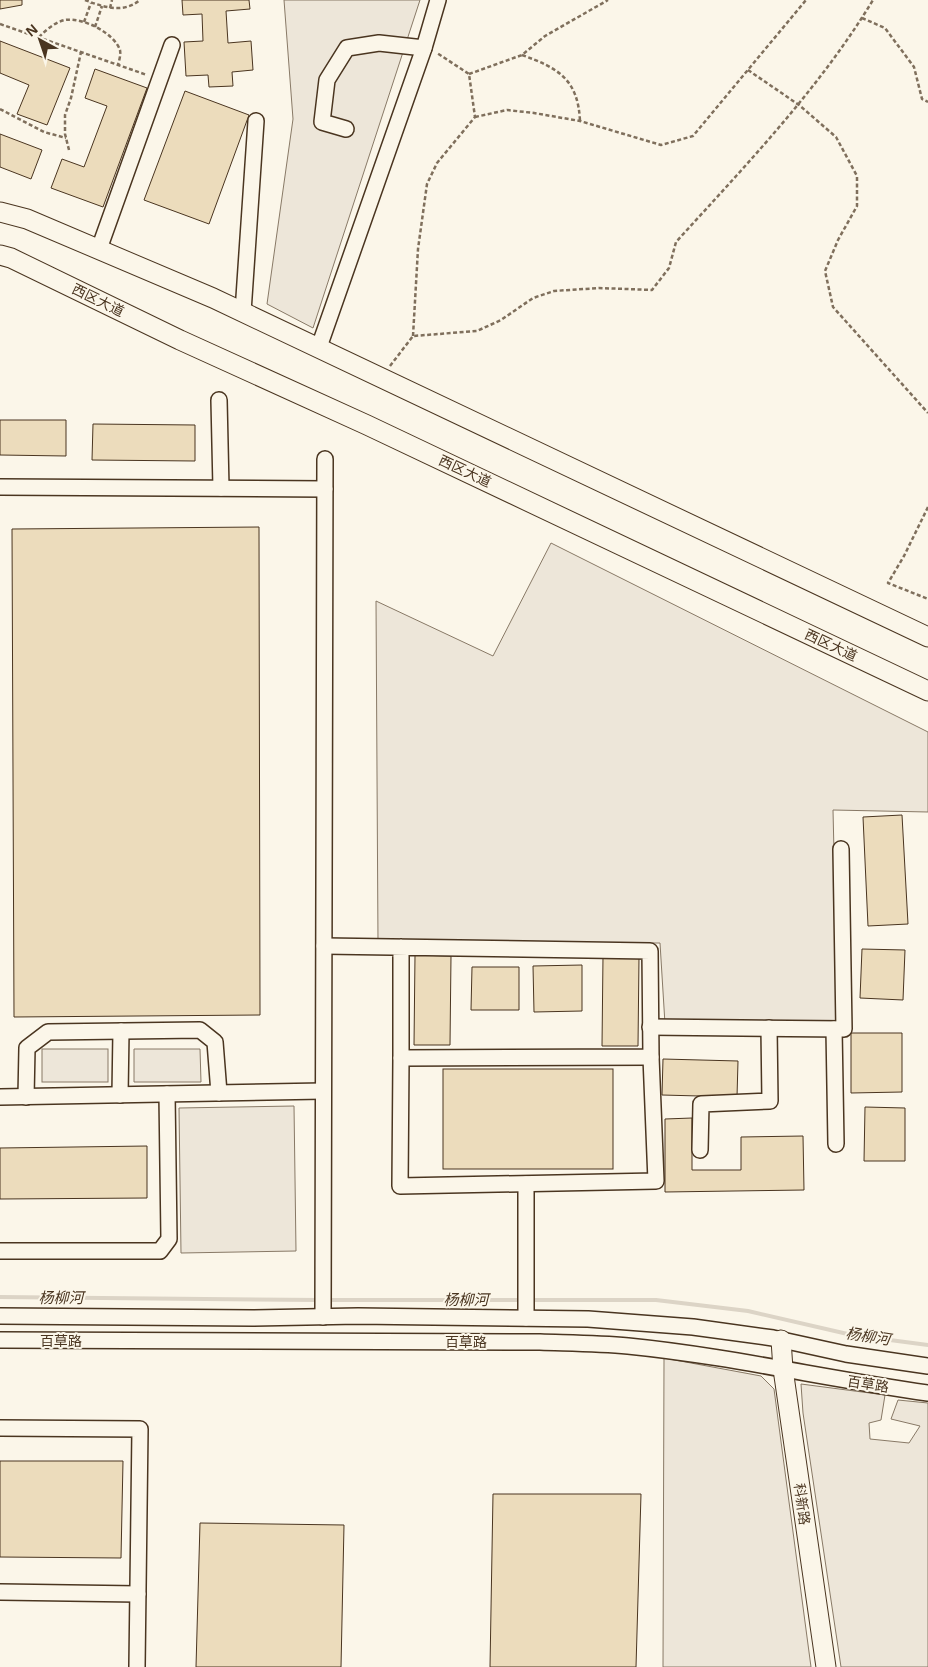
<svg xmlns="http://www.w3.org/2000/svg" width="928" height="1667" font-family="Helvetica,'Noto Sans SC',sans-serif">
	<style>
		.green { fill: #ede6d9; stroke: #887966 }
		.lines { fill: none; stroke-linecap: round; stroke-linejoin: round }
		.stream { stroke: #dcd4c6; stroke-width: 4 }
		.building { fill: #ecdcbc; stroke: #4a3520 }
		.minor-casing { stroke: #4a3520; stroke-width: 18 }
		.major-casing { stroke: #4a3520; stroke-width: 21 }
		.path { stroke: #7f6f5c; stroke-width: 2.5; stroke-dasharray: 4 2.5; stroke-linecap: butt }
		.minor { stroke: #fbf6e9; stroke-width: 15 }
		.major { stroke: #fbf6e9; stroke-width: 19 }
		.labels { text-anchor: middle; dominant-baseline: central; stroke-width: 4; stroke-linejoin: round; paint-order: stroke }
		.street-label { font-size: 14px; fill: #4a3520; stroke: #fbf6e9 }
		.water-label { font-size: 15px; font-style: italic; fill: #4a3520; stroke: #fbf6e9 }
	</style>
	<rect width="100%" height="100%" fill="#fbf6e9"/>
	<g class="green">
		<path d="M 284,0 L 420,0 L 313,328 L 267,304 L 293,119 Z"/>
		<path d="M 551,543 L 928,732 L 928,812 L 833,810 L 838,1024 L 665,1024 L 660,943 L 378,943 L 376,601 L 493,656 Z"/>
		<rect x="42" y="1049" width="66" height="33"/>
		<path d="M 134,1049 L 200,1049 L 201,1082 L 134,1082 Z"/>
		<path d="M 294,1106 L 296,1251 L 181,1253 L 179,1108 Z"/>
		<path d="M 664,1358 L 761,1376 L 774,1389 L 811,1667 L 663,1667 Z"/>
		<path d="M 801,1384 L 885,1395 L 881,1420 L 869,1423 L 870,1439 L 909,1443 L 920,1426 L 891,1419 L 898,1400 L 928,1403 L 928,1667 L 841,1667 L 803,1413 Z"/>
	</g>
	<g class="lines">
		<g class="stream">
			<path d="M 0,1297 L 320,1300"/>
			<path d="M 327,1300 L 523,1300"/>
			<path d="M 530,1300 L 656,1300 L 748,1311 L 852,1335 L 928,1345"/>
		</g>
	</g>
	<g class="building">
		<path d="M 0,0 L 22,0 L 22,5 L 0,9 Z"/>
		<path d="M 182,0 L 249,0 L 250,9 L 226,11 L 228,43 L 251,41 L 253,70 L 232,72 L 233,86 L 209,87 L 208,75 L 186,76 L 184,42 L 203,41 L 202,14 L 183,15 Z"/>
		<path d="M 0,41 L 70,68 L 47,125 L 17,114 L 29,85 L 0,73 Z"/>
		<path d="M 95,69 L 147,88 L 103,207 L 51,188 L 62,159 L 84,167 L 107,106 L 85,98 Z"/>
		<path d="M 185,91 L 249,115 L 209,224 L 144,200 Z"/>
		<path d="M 0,134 L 42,150 L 31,179 L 0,167 Z"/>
		<path d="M 0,420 L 66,420 L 66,456 L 0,455 Z"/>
		<path d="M 93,424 L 195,425 L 195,461 L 92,460 Z"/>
		<path d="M 259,527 L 260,1015 L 14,1017 L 12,529 Z"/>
		<path d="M 902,815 L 908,924 L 868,926 L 863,817 Z"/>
		<path d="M 862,949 L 905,950 L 903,1000 L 860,998 Z"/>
		<path d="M 415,955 L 451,956 L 450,1045 L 414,1045 Z"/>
		<path d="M 603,956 L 639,957 L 638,1046 L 602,1046 Z"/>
		<path d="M 582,965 L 582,1011 L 534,1012 L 533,966 Z"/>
		<path d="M 472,967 L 519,967 L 519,1010 L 471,1010 Z"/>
		<path d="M 851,1033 L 902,1033 L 902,1092 L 851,1093 Z"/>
		<path d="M 663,1059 L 738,1061 L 737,1097 L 662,1095 Z"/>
		<rect x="443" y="1069" width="170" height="100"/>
		<path d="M 865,1107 L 905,1108 L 905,1161 L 864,1161 Z"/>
		<path d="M 692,1118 L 692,1170 L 741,1170 L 741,1137 L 803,1136 L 804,1190 L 665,1192 L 665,1119 Z"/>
		<path d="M 147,1146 L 147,1198 L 0,1199 L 0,1148 Z"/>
		<path d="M 0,1461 L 123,1461 L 121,1558 L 0,1557 Z"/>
		<path d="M 493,1494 L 641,1494 L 636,1667 L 490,1667 Z"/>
		<path d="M 200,1523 L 344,1525 L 341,1667 L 196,1667 Z"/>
	</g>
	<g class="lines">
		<g class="minor-casing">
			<g id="minor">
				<path d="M 346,129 L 322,122 L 327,80 L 347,48 L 379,43 L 424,48"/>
				<path d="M 99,249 L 172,45"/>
				<path d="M 243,312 L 256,121"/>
				<path d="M 319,347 L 424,48 L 438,0"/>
				<path d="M 219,400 L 221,488"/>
				<path d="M 0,487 L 325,489"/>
				<path d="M 324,946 L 650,951 L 651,1057 L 401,1058 L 401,947"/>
				<path d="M 650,1027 L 844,1029 L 841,849"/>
				<path d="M 834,1029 L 836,1144"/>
				<path d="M 401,1058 L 400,1186 L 656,1181 L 651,1057"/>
				<path d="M 120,1095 L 121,1031"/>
				<path d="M 0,1097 L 323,1091"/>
				<path d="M 26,1097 L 27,1048 L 48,1032 L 200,1030 L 215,1042 L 219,1093"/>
				<path d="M 700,1150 L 701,1104 L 770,1101 L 769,1028"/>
				<path d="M 526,1184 L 526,1318"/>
				<path d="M 0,1251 L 160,1251 L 169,1239 L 167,1094"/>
				<path d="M 0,1316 L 253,1318 L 358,1316 L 588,1319 L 693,1327 L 773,1338 L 846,1354 L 928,1366"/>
				<path d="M 323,1317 L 325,459"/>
				<path d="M 0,1340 L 540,1342 C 569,1343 599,1343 628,1346 C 728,1356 828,1379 928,1393"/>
				<path d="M 0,1428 L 140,1429 L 137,1667"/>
				<path d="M 0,1592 L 138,1594"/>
			</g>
		</g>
		<g class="major-casing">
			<g id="major">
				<path d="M 0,212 L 27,219 L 213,298 L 928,637"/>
				<path d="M 0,255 L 11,258 L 180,340 L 367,425 L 928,691"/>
				<path d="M 781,1340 L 783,1369 L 826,1667"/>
			</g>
		</g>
		<g class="path">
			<path d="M 85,0 C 103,7 123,14 140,0"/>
			<path d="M 110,8 L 112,0"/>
			<path d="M 862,18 L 885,28 L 914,67 L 922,99 L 928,102"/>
			<path d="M 84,22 L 91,3"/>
			<path d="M 0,24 L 147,75"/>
			<path d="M 95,27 L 102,6"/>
			<path d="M 39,37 C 46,30 55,22 65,20 C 83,17 114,33 120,50 C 121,55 119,61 118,65"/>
			<path d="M 522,55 C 558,68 578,79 580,121"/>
			<path d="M 748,70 L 799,105 L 836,137 L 857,176 L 857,206 L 838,240 L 825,271 L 833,307 L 928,413"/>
			<path d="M 469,74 L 522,55 L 545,36 L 608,0"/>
			<path d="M 0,109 L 44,132 L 66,138"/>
			<path d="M 475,117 L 507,110 L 534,113 L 580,121 L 661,145 L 693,136 L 806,0"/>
			<path d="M 69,150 L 65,134 L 65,115 L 71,98 L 81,52"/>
			<path d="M 413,336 L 418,249 L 427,184 L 437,163 L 475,117 L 469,74 L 437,53"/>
			<path d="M 390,366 L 413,336 L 477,331 L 501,320 L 533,298 L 554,291 L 599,288 L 652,290 L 669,268 L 676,242 C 746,165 819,89 873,0"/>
			<path d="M 928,507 L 904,556 L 888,583 L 928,599"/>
		</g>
		<use href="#minor" class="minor"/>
		<use href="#major" class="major"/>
	</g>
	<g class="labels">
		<g class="street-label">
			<text transform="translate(98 300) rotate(26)">西区大道</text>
			<text transform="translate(465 471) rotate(25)">西区大道</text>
			<text transform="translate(831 645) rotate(25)">西区大道</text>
			<text x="61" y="1341">百草路</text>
			<text x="466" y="1342">百草路</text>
			<text transform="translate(868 1384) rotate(9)">百草路</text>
			<text transform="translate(802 1504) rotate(82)">科新路</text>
		</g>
		<g class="water-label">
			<text x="61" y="1297">杨柳河</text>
			<text x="466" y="1299">杨柳河</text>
			<text transform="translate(868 1336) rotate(9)">杨柳河</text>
		</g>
	</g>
	<g transform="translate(40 40) rotate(320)" stroke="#fbf6e9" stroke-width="4" paint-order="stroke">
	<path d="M0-4L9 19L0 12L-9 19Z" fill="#4a3520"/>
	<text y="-8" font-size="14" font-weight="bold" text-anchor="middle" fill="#4a3520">N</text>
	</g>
</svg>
